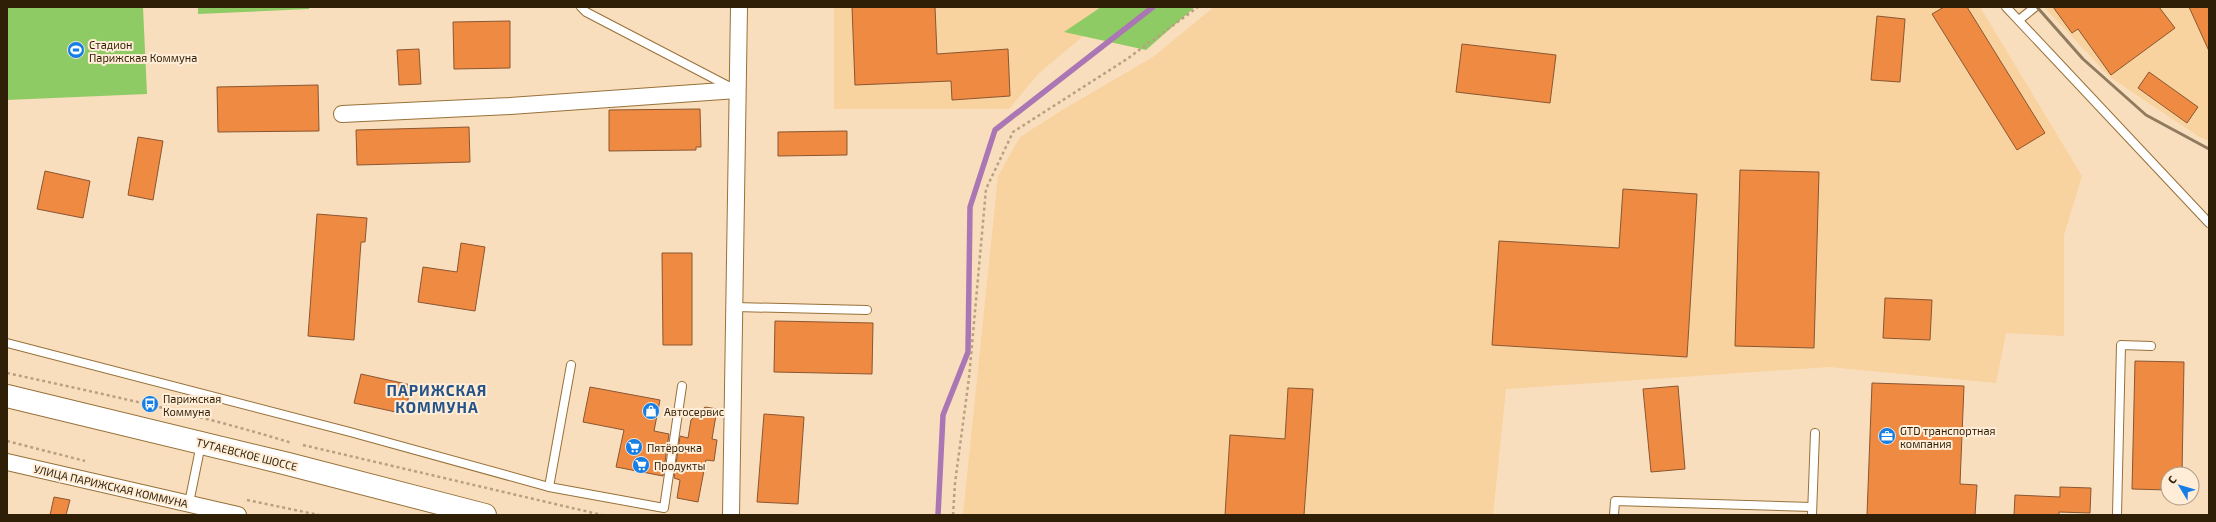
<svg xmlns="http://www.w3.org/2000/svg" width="2216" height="522" font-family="'Exo 2',sans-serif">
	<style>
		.built { fill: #f8d29f }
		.green { fill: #8fcb65 }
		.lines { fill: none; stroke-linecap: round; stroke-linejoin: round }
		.stream { stroke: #aa77b4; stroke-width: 5.5 }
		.building { fill: #ee8a41; stroke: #8b5631 }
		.service-casing { stroke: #987139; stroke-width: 10 }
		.minor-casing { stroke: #987139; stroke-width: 18 }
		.primary-casing { stroke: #987139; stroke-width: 24 }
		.path { stroke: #b8a183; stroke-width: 2.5; stroke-dasharray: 3 3; stroke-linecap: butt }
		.service { stroke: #fff; stroke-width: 8 }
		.minor { stroke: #fff; stroke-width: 16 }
		.primary { stroke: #fff; stroke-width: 22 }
		.rail { stroke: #907b5f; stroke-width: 3 }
		.labels { text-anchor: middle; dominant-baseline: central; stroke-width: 4; stroke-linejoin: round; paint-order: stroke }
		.poi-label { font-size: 11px; fill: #2f1f07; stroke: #ffedd7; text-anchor: start }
		.street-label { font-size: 11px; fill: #2f1f07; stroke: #ffedd7 }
		.district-label { font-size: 15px; font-weight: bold; letter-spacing: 1px; fill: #255387; stroke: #ffedd7 }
	</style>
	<rect width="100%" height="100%" fill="#f9debd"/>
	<g class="built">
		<path d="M 834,7 L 1118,7 L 1039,73 L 1009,109 L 834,109 Z"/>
		<path d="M 1214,7 L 1980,7 L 2082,176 L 2064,235 L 2064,336 L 2006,333 L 1996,383 L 1829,367 L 1506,389 L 1493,515 L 963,515 L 998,176 L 1020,137 L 1064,109 L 1153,57 Z"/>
		<path d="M 2044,7 L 2209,7 L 2209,141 L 2198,136 L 2110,77 Z"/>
	</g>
	<g class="green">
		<path d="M 7,7 L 143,7 L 147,94 L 7,100 Z"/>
		<path d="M 198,7 L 309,7 L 309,9 L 198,14 Z"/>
		<path d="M 1101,7 L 1195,7 L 1146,50 L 1064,32 Z"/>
	</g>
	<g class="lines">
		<path class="stream" d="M 938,515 L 943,415 L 968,352 L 970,207 L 995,130 L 1153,7"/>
	</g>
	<g class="building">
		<path d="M 852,7 L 935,7 L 937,54 L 1008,49 L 1010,96 L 952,100 L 951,81 L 855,85 Z"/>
		<path d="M 1944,7 L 1967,7 L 2045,133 L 2017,150 L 1932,14 Z"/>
		<path d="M 2053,7 L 2159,7 L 2175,28 L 2111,75 L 2078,29 L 2072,33 Z"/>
		<path d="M 2189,7 L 2209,7 L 2209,51 Z"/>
		<path d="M 1877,16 L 1905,19 L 1900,82 L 1871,80 Z"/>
		<path d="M 510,21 L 510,68 L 454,69 L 453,22 Z"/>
		<path d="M 1462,44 L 1556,55 L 1550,103 L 1456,92 Z"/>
		<path d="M 419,49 L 421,84 L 399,85 L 397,50 Z"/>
		<path d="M 2149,72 L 2198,107 L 2187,123 L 2138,88 Z"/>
		<path d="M 318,85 L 319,131 L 218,132 L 217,87 Z"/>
		<path d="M 700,109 L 701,147 L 696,147 L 696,150 L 609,151 L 609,110 Z"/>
		<path d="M 469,127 L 470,162 L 357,165 L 356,130 Z"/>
		<path d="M 847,131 L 847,155 L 778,156 L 778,132 Z"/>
		<path d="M 138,137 L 163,141 L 153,200 L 128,195 Z"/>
		<path d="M 1740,170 L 1819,172 L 1814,348 L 1735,346 Z"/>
		<path d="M 45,171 L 90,181 L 83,218 L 37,209 Z"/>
		<path d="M 1623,189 L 1697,194 L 1687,357 L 1492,345 L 1499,241 L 1619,248 Z"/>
		<path d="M 317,214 L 367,218 L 365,242 L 361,242 L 354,340 L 308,336 Z"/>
		<path d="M 461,243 L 485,247 L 475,311 L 418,302 L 423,267 L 457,272 Z"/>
		<path d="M 662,253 L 692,253 L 692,345 L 663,345 Z"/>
		<path d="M 1885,298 L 1932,300 L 1930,340 L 1883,338 Z"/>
		<path d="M 775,321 L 873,323 L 872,374 L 774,372 Z"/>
		<path d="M 2135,361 L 2184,362 L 2182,474 L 2168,474 L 2168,490 L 2132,489 Z"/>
		<path d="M 361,374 L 411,385 L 405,414 L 354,403 Z"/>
		<path d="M 1872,383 L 1964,386 L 1960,484 L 1977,485 L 1975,515 L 1867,515 Z"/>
		<path d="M 1678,386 L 1685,469 L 1651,472 L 1643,389 Z"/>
		<path d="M 590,387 L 660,400 L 654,431 L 669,434 L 663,476 L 616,467 L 624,430 L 583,422 Z"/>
		<path d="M 1288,388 L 1313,389 L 1304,515 L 1225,515 L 1230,435 L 1285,439 Z"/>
		<path d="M 705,407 L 717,409 L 712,439 L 717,440 L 714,461 L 706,460 L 698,502 L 677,498 L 680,480 L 674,478 L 680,436 L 688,438 L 691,420 Z"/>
		<path d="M 764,414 L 804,417 L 798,504 L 757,502 Z"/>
		<path d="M 2060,487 L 2091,488 L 2090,513 L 2059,512 L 2059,515 L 2014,515 L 2015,495 L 2060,497 Z"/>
		<path d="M 54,497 L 70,500 L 66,515 L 50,515 Z"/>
	</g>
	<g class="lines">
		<g class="service-casing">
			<g id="service">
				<path d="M 581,7 L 586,12 L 732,88"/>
				<path d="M 2006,7 L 2209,223"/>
				<path d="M 2019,20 L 2035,7"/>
				<path d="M 735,307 L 867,310"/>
				<path d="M 7,343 L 350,432 L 549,487 L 571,365"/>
				<path d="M 549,487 L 664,508 L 682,386"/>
				<path d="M 189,503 L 201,444"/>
				<path d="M 1614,515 L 1615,501 L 1812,507"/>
				<path d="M 1812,515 L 1815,433"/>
				<path d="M 2117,515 L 2121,345 L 2151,346"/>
			</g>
		</g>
		<g class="minor-casing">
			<g id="minor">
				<path d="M 342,114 L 510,106 L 737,90"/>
				<path d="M 7,462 L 238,515"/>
				<path d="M 731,515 L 739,7"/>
			</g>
		</g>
		<g class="primary-casing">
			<path id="primary" d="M 7,396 L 288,464 L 485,515"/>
		</g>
		<g class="path">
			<path d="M 7,373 C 103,394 198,414 292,443"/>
			<path d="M 7,441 L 85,461"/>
			<path d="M 303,445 L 602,515"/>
			<path d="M 247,500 L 319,515"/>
			<path d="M 953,515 L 955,483 L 969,378 L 986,189 L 1013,132 L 1127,59 L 1198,7"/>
		</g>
		<use href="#service" class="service"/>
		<use href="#minor" class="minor"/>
		<use href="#primary" class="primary"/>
		<path class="rail" d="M 2037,7 L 2083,59 L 2146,115 L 2209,149"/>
	</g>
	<defs>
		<g id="stadium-disc" transform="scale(0.9)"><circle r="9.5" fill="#157fe7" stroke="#ffedd7"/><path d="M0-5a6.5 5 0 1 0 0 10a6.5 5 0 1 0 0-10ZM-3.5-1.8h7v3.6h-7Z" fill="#fff"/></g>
		<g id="bus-disc" transform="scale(0.9)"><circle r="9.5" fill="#157fe7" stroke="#ffedd7"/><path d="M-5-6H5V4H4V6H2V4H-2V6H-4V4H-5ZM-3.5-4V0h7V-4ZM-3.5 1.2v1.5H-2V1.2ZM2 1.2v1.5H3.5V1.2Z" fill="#fff"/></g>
		<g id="shop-disc" transform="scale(0.9)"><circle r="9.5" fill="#157fe7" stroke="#ffedd7"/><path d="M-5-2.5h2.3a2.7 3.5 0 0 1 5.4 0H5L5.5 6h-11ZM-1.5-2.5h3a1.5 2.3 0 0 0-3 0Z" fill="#fff"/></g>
		<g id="office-disc" transform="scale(0.9)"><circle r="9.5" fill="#157fe7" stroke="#ffedd7"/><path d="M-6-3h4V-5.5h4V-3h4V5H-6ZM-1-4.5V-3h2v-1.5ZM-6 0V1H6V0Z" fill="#fff"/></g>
		<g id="supermarket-disc" transform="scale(0.9)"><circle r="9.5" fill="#157fe7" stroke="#ffedd7"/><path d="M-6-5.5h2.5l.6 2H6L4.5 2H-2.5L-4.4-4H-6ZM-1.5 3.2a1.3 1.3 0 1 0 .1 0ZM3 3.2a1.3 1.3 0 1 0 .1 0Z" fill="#fff"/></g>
	</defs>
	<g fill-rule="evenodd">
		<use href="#stadium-disc" x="76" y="50"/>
		<use href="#bus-disc" x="150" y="404"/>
		<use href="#shop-disc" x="651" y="411"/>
		<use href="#office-disc" x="1887" y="436"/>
		<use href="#supermarket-disc" x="634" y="447"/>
		<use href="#supermarket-disc" x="641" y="465"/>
	</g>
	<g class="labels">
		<g class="poi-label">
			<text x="89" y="44">Стадион<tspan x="89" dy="13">Парижская Коммуна</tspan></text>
			<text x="163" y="398">Парижская<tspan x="163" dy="13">Коммуна</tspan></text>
			<text x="664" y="411">Автосервис</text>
			<text x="1900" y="430">GTD транспортная<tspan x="1900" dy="13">компания</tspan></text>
			<text x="647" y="447">Пятёрочка</text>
			<text x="654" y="465">Продукты</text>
		</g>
		<g class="street-label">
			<text transform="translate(247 454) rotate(14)">ТУТАЕВСКОЕ ШОССЕ</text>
			<text transform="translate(111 486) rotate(13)">УЛИЦА ПАРИЖСКАЯ КОММУНА</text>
		</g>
		<g class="district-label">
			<text x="437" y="390">ПАРИЖСКАЯ<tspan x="437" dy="17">КОММУНА</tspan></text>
		</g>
	</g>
	<rect width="2216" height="522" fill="none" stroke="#2f1f07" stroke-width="16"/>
	<g transform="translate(2180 486) rotate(308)"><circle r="19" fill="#ffedd7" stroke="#ac9b84"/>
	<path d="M0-3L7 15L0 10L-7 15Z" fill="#157fe7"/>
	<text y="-6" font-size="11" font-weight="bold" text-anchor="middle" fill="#2f1f07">С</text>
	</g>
</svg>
